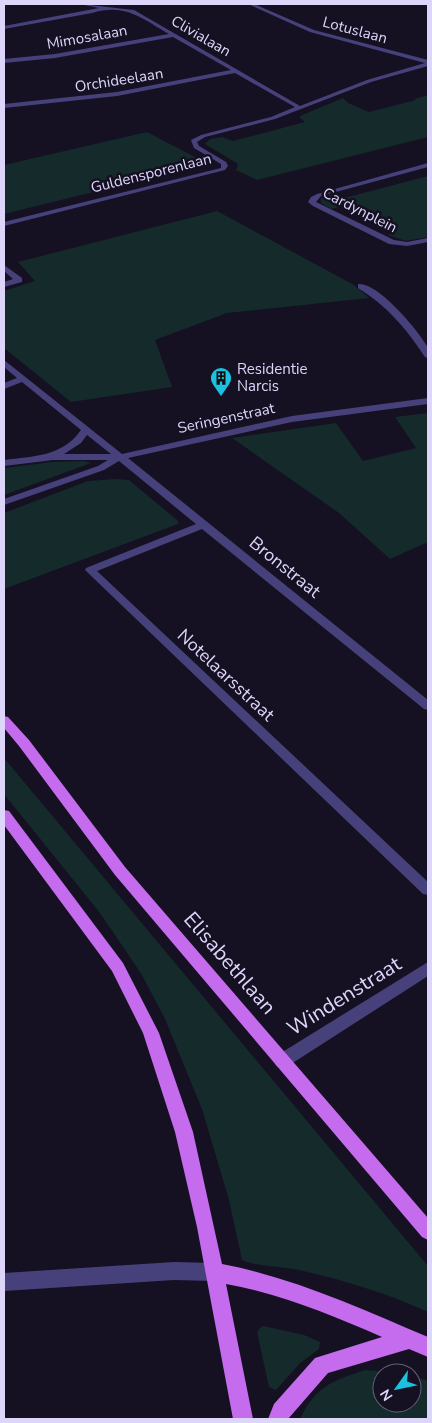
<svg xmlns="http://www.w3.org/2000/svg" width="432" height="1423" font-family="'Nunito Sans',sans-serif">
	<style>
		.green { fill: #142a2b }
		.lines { fill: none; stroke-linecap: round; stroke-linejoin: round }
		.minor { fill: #47417b; fill-rule: evenodd }
		.primary { fill: #c56bed; fill-rule: evenodd }
		.labels { text-anchor: middle; dominant-baseline: central; stroke-width: 5; stroke-linejoin: round; paint-order: stroke }
		.far-street-label { font-size: 15px; fill: #ddd6fa; stroke: #151122 }
		.far-poi-label { font-size: 15px; fill: #ddd6fa; stroke: #151122; text-anchor: start }
		.street-label { font-size: 18px; fill: #ddd6fa; stroke: #151122 }
		.near-street-label { font-size: 21px; fill: #ddd6fa; stroke: #151122 }
	</style>
	<rect width="100%" height="100%" fill="#151122"/>
	<g class="green">
		<path d="M 428,95 L 428,137 L 257,180 L 236,170 L 238,164 L 205,144 L 210,139 L 222,137 L 233,141 L 305,122 L 300,118 L 300,116 L 343,98 L 348,103 L 369,112 L 416,100 L 414,99 Z"/>
		<path d="M 147,132 L 208,164 L 4,214 L 4,165 Z"/>
		<path d="M 428,176 L 428,237 L 406,241 L 388,235 L 395,232 L 343,206 L 331,209 L 321,203 L 321,198 L 335,194 L 344,198 Z"/>
		<path d="M 217,211 L 354,285 L 369,298 L 227,313 L 155,340 L 172,387 L 71,402 L 4,348 L 4,291 L 35,281 L 18,262 Z"/>
		<path d="M 428,413 L 428,542 L 390,559 L 339,513 L 232,438 L 336,423 L 363,461 L 416,448 L 395,417 Z"/>
		<path d="M 84,461 L 91,463 L 4,495 L 4,468 L 52,462 Z"/>
		<path d="M 115,479 L 129,480 L 178,521 L 178,524 L 4,589 L 4,513 L 88,481 Z"/>
		<path d="M 4,758 L 428,1266 L 428,1312 C 387,1293 343,1280 299,1270 C 286,1267 252,1266 242,1260 L 229,1200 L 202,1109 L 165,1019 L 142,975 L 100,913 L 4,794 Z"/>
		<path d="M 263,1326 L 304,1335 L 320,1342 L 319,1349 L 300,1363 L 276,1390 L 269,1387 L 257,1332 L 259,1329 Z"/>
		<path d="M 365,1370 L 403,1373 L 382,1373 L 382,1403 L 412,1403 L 412,1376 L 428,1381 L 428,1419 L 300,1419 C 316,1386 332,1381 365,1370 Z"/>
	</g>
	<g class="lines">
		<g class="minor">
			<path d="M 80,4 L 134,10 L 300,106 L 367,80 L 425,63 L 310,32 L 248,4 L 254,4 L 314,30 L 428,60 L 428,66 L 371,82 L 275,119 L 205,137 L 197,142 L 199,146 L 226,162 L 228,166 L 225,170 L 4,226 L 4,222 L 221,168 L 221,164 L 194,148 L 191,140 L 201,135 L 271,117 L 295,107 L 235,73 L 117,96 L 4,108 L 4,104 L 117,92 L 231,70 L 173,37 L 55,58 L 4,63 L 4,59 L 55,54 L 169,34 C 141,18 125,3 92,13 L 4,29 L 4,26 L 99,8 Z"/>
			<path d="M 428,163 L 428,167 L 321,196 L 316,202 L 394,240 L 407,242 L 428,238 L 428,242 L 407,246 L 389,244 L 313,206 L 308,202 L 311,197 L 317,194 Z"/>
			<path d="M 4,265 L 22,278 L 22,282 L 4,287 L 4,282 L 13,279 L 4,271 Z"/>
			<path d="M 358,284 C 378,282 418,330 427,346 C 429,350 428,353 428,358 L 425,357 C 406,328 387,306 358,288 Z"/>
			<path d="M 4,360 L 122,454 L 292,416 L 428,398 L 428,404 L 292,422 L 128,458 L 428,700 L 428,710 L 424,709 L 202,529 L 97,571 L 428,882 L 428,895 L 423,894 L 85,570 L 86,568 L 196,524 L 119,461 L 104,470 L 4,505 L 4,499 L 98,466 L 108,460 L 53,460 L 4,466 L 4,460 C 34,456 62,457 81,430 L 22,382 L 4,389 L 4,383 L 17,378 L 4,367 ZM 87,435 L 111,454 L 64,454 L 81,443 Z"/>
			<path d="M 428,962 L 428,976 L 288,1066 L 282,1068 L 276,1066 L 274,1061 L 276,1056 Z"/>
			<path d="M 174,1262 L 214,1263 L 221,1265 L 223,1272 L 221,1279 L 214,1281 L 174,1280 L 4,1291 L 4,1273 Z"/>
		</g>
		<g class="primary">
			<path d="M 4,716 L 8,717 L 29,740 L 125,867 L 428,1218 L 428,1240 L 422,1237 L 115,875 L 19,746 L 4,728 Z"/>
			<path d="M 4,810 L 9,811 L 123,963 L 159,1033 L 193,1132 L 222,1264 C 295,1278 361,1309 428,1337 L 428,1357 L 409,1349 L 328,1373 L 288,1419 L 268,1419 L 274,1404 L 315,1358 L 382,1337 C 331,1315 281,1294 226,1284 L 253,1419 L 233,1419 L 197,1227 L 175,1132 L 143,1033 L 112,971 L 4,825 Z"/>
		</g>
	</g>
	<defs>
		<g id="building-pin" transform="scale(1.125)"><path d="M0 17L-7.5 6A9.5 9.5 0 1 1 7.5 6Z" fill="#1cc0e1" stroke="#151122"/><path d="M-4-6H4V6H1V3H-1V6H-4ZM-2.5-4.3h1.7v1.8h-1.7ZM.8-4.3h1.7v1.8H.8ZM-2.5-1h1.7V.8h-1.7ZM.8-1h1.7V.8H.8Z" fill="#111"/></g>
	</defs>
	<g fill-rule="evenodd">
		<use href="#building-pin" x="221" y="378"/>
	</g>
	<g class="labels">
		<g class="far-street-label">
			<text transform="translate(355 30) rotate(15)">Lotuslaan</text>
			<text transform="translate(201 36) rotate(30)">Clivialaan</text>
			<text transform="translate(87 37) rotate(-10)">Mimosalaan</text>
			<text transform="translate(119 80) rotate(-9)">Orchideelaan</text>
			<text transform="translate(151 173) rotate(-14)">Guldensporenlaan</text>
			<text transform="translate(360 210) rotate(27)">Cardynplein</text>
			<text transform="translate(226 418) rotate(-12)">Seringenstraat</text>
		</g>
		<g class="far-poi-label">
			<text x="237" y="369">Residentie<tspan x="237" dy="17">Narcis</tspan></text>
		</g>
		<g class="street-label">
			<text transform="translate(285 567) rotate(39)">Bronstraat</text>
			<text transform="translate(226 675) rotate(43)">Notelaarsstraat</text>
		</g>
		<g class="near-street-label">
			<text transform="translate(230 963) rotate(49)">Elisabethlaan</text>
			<text transform="translate(344 996) rotate(-32)">Windenstraat</text>
		</g>
	</g>
	<rect width="432" height="1423" fill="none" stroke="#ddd6fa" stroke-width="10"/>
	<g transform="translate(397 1388) rotate(237)"><circle r="24" fill="#151122" stroke="#656078"/>
	<path d="M0-4L9 19L0 12L-9 19Z" fill="#1cc0e1"/>
	<text y="-8" font-size="14" font-weight="bold" text-anchor="middle" fill="#ddd6fa">N</text>
	</g>
</svg>
